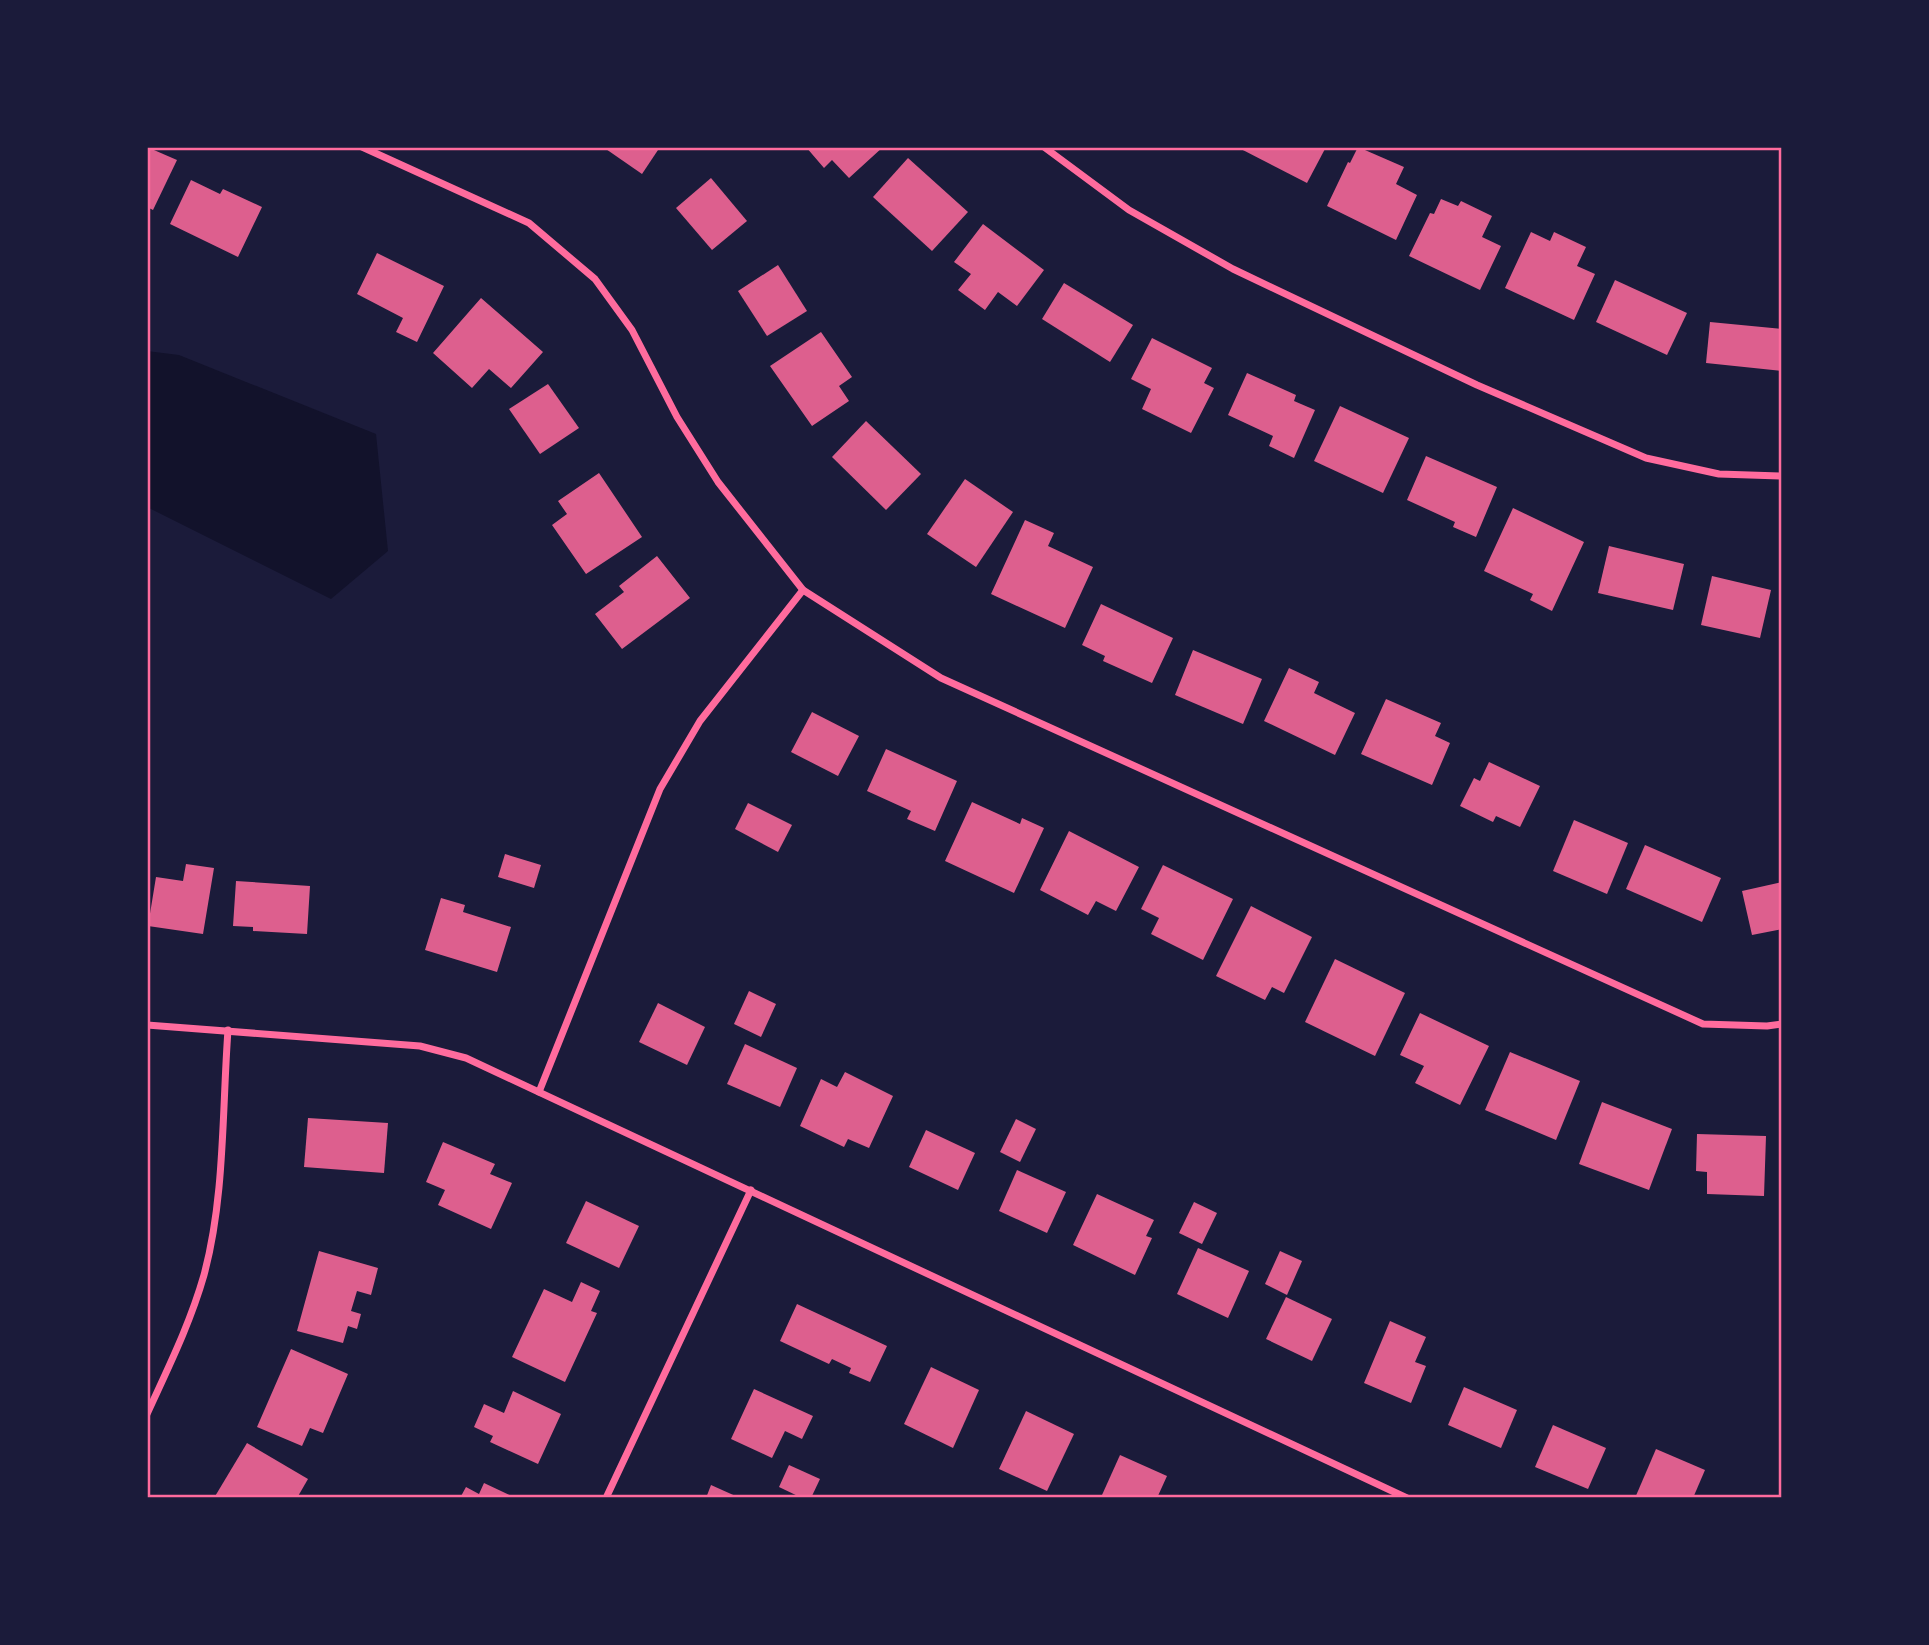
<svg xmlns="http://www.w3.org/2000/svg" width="1929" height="1645" font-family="'Asap Condensed',sans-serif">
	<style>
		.water { fill: #12122b }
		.building { fill: #dd5f8e }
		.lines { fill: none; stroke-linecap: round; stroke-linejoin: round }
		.minor { stroke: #ff6b9d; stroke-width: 7 }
		.neatline { fill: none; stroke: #ff6b9d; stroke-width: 2.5 }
	</style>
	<rect width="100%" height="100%" fill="#1b1b3a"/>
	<path class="water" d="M 147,351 L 179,355 L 376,434 L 388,551 L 331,599 L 147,507 Z"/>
	<g class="building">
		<path d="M 147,147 L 177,160 L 153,210 L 147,207 Z"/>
		<path d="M 603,147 L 660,147 L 642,174 Z"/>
		<path d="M 806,147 L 883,147 L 849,178 L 832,160 L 824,168 Z"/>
		<path d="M 1237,147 L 1326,147 L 1307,183 Z"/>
		<path d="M 1358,147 L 1404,167 L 1396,184 L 1417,195 L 1396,240 L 1327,206 L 1348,162 L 1350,163 Z"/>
		<path d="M 908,158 L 968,212 L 932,251 L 873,197 Z"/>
		<path d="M 711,178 L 747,221 L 712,250 L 676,208 Z"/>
		<path d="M 191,180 L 220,194 L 223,189 L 262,207 L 238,257 L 170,224 Z"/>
		<path d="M 1441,199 L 1458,206 L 1461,201 L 1492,216 L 1482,237 L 1501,246 L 1480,290 L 1409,256 L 1430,213 L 1434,214 Z"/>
		<path d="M 983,224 L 1044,270 L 1017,306 L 998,292 L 985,310 L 958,290 L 971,274 L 954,262 Z"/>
		<path d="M 1531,232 L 1550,241 L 1554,232 L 1586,247 L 1577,266 L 1595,274 L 1574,320 L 1505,288 Z"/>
		<path d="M 377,253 L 444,286 L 417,342 L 396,332 L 403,318 L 357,294 Z"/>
		<path d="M 778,265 L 807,311 L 767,336 L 738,291 Z"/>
		<path d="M 1615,280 L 1687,313 L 1667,355 L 1596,322 Z"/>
		<path d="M 1064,283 L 1133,325 L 1110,362 L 1042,319 Z"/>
		<path d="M 481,298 L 543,352 L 511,388 L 489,369 L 472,388 L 433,353 Z"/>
		<path d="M 1710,322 L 1782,329 L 1782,371 L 1706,363 Z"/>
		<path d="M 821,332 L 852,377 L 839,386 L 849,401 L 812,426 L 770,366 Z"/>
		<path d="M 1152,338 L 1212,368 L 1204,383 L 1214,388 L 1191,433 L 1142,409 L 1151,389 L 1131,379 Z"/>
		<path d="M 1247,373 L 1296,395 L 1294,401 L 1315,410 L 1294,458 L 1269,446 L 1273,436 L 1228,415 Z"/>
		<path d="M 548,384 L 579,428 L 540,454 L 509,409 Z"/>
		<path d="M 1340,406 L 1409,438 L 1383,493 L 1314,461 Z"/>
		<path d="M 866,421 L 921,474 L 886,510 L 832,457 Z"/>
		<path d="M 1426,456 L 1497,487 L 1476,537 L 1453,527 L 1455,522 L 1407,500 Z"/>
		<path d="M 599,473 L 642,537 L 586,574 L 552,525 L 567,514 L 558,501 Z"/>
		<path d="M 965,479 L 1013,512 L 976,567 L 927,534 Z"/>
		<path d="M 1513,508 L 1584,542 L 1552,611 L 1530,600 L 1533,594 L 1484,571 Z"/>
		<path d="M 1025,520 L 1054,533 L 1048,546 L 1093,567 L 1065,628 L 991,594 Z"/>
		<path d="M 1609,546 L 1684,564 L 1673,610 L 1598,593 Z"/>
		<path d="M 657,556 L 690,598 L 622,649 L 595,614 L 624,592 L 619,586 Z"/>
		<path d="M 1712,576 L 1771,590 L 1760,638 L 1701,625 Z"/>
		<path d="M 1101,604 L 1173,638 L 1152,683 L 1103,661 L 1105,656 L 1082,645 Z"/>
		<path d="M 1193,650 L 1262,679 L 1243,724 L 1175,695 Z"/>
		<path d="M 1289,668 L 1319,682 L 1314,693 L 1355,713 L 1335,755 L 1264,721 Z"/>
		<path d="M 1386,699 L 1441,723 L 1435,736 L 1450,743 L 1432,785 L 1361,754 Z"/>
		<path d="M 812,712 L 859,736 L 838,776 L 791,752 Z"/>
		<path d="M 886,749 L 957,781 L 935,831 L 907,819 L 911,811 L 867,791 Z"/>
		<path d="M 1489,762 L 1540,786 L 1520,827 L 1496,816 L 1493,822 L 1460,806 L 1474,778 L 1480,781 Z"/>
		<path d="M 972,802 L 1020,824 L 1022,818 L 1044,828 L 1014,893 L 945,861 Z"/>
		<path d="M 748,803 L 792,825 L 778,852 L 735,829 Z"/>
		<path d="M 1574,820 L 1628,843 L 1607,894 L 1553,871 Z"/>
		<path d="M 1069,831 L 1139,867 L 1116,911 L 1096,901 L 1088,915 L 1040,890 Z"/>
		<path d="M 1645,845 L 1721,878 L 1702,922 L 1626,889 Z"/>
		<path d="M 505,854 L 541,865 L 534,888 L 498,877 Z"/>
		<path d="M 186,864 L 214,868 L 203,934 L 148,926 L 156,877 L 183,881 Z"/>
		<path d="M 1163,865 L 1233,899 L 1203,960 L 1151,934 L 1159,918 L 1141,909 Z"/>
		<path d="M 236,881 L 310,886 L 307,934 L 253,931 L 253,927 L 233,926 Z"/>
		<path d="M 1782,882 L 1782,929 L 1752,935 L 1742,891 Z"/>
		<path d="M 441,898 L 465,905 L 463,912 L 511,927 L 497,972 L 425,950 Z"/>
		<path d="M 1251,906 L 1312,937 L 1284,993 L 1272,987 L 1265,1000 L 1216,976 Z"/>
		<path d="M 1335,959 L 1405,993 L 1375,1056 L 1305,1022 Z"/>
		<path d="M 749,991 L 776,1004 L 761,1037 L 734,1024 Z"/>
		<path d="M 658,1003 L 705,1027 L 687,1065 L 639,1042 Z"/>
		<path d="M 1420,1013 L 1489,1046 L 1460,1105 L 1415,1083 L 1424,1066 L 1400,1055 Z"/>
		<path d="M 745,1044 L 797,1068 L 780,1107 L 727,1084 Z"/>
		<path d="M 1510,1052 L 1580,1081 L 1556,1140 L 1485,1110 Z"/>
		<path d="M 845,1072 L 893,1096 L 869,1148 L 848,1139 L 844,1147 L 800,1126 L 821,1079 L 837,1087 Z"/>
		<path d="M 1602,1102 L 1672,1129 L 1649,1190 L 1579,1164 Z"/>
		<path d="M 308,1118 L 388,1123 L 384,1173 L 304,1167 Z"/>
		<path d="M 1016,1119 L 1036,1129 L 1020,1162 L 1000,1152 Z"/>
		<path d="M 926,1130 L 975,1153 L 958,1190 L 909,1167 Z"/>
		<path d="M 1697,1134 L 1766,1136 L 1764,1196 L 1707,1194 L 1707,1172 L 1696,1171 Z"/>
		<path d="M 443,1142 L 495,1164 L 490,1174 L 512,1183 L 491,1229 L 438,1205 L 445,1190 L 426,1182 Z"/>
		<path d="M 1017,1170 L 1066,1192 L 1047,1233 L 999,1211 Z"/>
		<path d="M 1097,1194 L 1154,1220 L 1146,1236 L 1152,1238 L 1135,1275 L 1073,1245 Z"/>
		<path d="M 586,1201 L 639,1226 L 619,1268 L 566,1243 Z"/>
		<path d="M 1194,1202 L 1217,1213 L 1202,1244 L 1179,1233 Z"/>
		<path d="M 1198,1248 L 1249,1271 L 1228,1318 L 1177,1294 Z"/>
		<path d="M 319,1251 L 378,1268 L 371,1295 L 357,1291 L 351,1311 L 361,1314 L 357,1329 L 348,1326 L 343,1343 L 297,1331 Z"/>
		<path d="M 1280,1251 L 1302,1261 L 1287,1295 L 1265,1284 Z"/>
		<path d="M 581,1282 L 600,1291 L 591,1311 L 597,1313 L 565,1382 L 512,1357 L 544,1289 L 572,1302 Z"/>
		<path d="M 1286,1297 L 1332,1319 L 1312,1361 L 1266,1339 Z"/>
		<path d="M 797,1304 L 887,1346 L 870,1382 L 849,1373 L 851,1368 L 832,1359 L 829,1364 L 780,1341 Z"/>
		<path d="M 1390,1321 L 1426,1337 L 1415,1362 L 1426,1366 L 1411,1403 L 1364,1383 Z"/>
		<path d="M 291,1349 L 348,1374 L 323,1433 L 310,1428 L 302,1446 L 257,1427 Z"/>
		<path d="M 931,1367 L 979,1390 L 953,1448 L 904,1424 Z"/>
		<path d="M 1464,1387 L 1517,1410 L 1501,1448 L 1448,1425 Z"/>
		<path d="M 754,1389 L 813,1416 L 802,1439 L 785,1431 L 772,1458 L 731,1439 Z"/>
		<path d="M 513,1391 L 561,1414 L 538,1464 L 490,1442 L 493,1436 L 474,1427 L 484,1404 L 504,1413 Z"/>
		<path d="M 1026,1411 L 1074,1434 L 1047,1491 L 999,1469 Z"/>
		<path d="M 1553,1425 L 1606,1448 L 1588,1489 L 1535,1467 Z"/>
		<path d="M 247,1443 L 308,1479 L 297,1498 L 214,1498 Z"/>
		<path d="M 1656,1449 L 1705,1470 L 1693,1498 L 1635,1498 Z"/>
		<path d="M 1120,1455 L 1167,1476 L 1157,1498 L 1109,1498 L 1102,1495 Z"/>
		<path d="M 789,1465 L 820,1479 L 811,1498 L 802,1498 L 779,1487 Z"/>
		<path d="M 484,1483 L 516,1498 L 460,1498 L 466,1487 L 479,1494 Z"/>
		<path d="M 711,1485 L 740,1498 L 706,1498 Z"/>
	</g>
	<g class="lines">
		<g class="minor">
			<path d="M 362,147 L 529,223 L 595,279 L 632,330 L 677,417 L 718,482 L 803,590 L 941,678 L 1703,1024 L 1767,1026 L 1782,1024"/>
			<path d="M 1044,147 L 1129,210 L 1233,269 L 1477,385 L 1646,458 L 1719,474 L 1782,476"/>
			<path d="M 147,1025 L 420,1046 L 466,1058 L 1407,1498"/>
			<path d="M 539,1092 L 660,789 L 700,721 L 803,590"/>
			<path d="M 147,1414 C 168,1368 190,1324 204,1275 C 225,1197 222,1111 228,1030"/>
			<path d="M 606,1498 L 751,1190"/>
		</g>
	</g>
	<rect width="1929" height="1645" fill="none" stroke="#1b1b3a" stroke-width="298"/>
	<rect x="149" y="149" width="1631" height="1347" class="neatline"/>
</svg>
